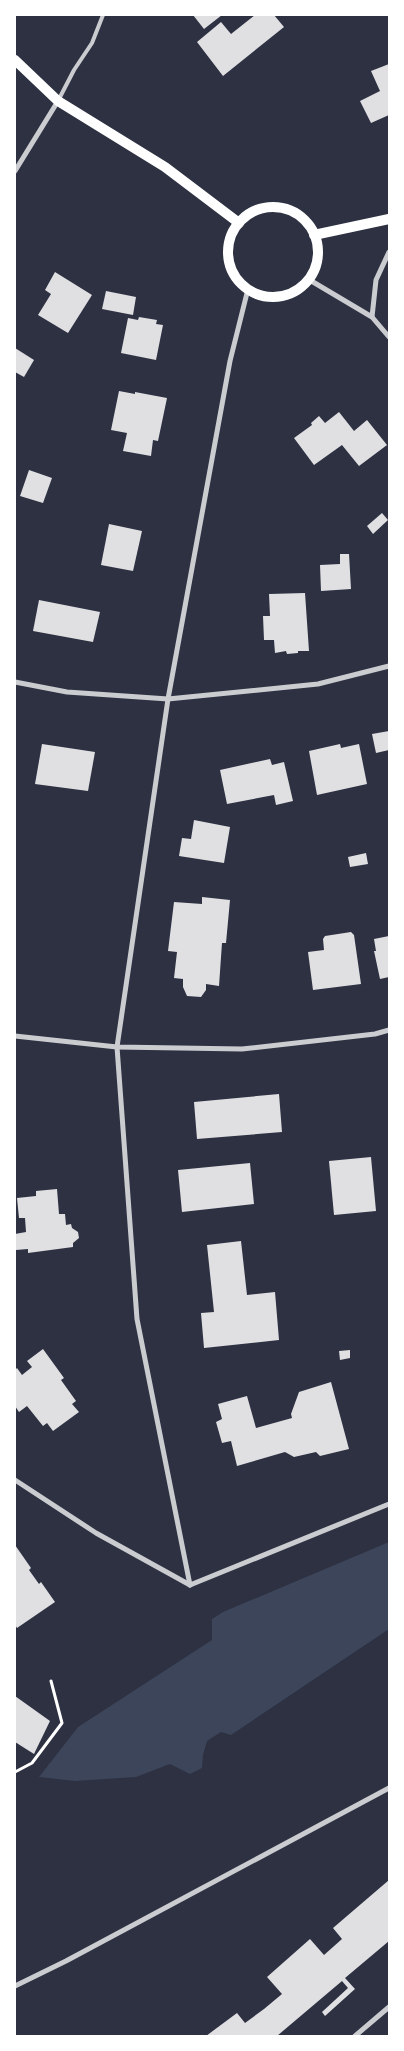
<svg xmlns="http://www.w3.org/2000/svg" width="404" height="2051" font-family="'Space Grotesk',sans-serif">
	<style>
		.green { fill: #3c4559 }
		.building { fill: #e0e0e3 }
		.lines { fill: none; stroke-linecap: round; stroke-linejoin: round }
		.path { stroke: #fff; stroke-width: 3 }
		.service { stroke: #caccd0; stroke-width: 4 }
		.minor { stroke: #caccd0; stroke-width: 5 }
		.secondary { stroke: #fff; stroke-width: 10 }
	</style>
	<rect width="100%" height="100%" fill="#2d3142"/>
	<path class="green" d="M 389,1542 L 389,1629 L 231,1735 L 221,1732 L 207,1741 L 203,1755 L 202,1768 L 190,1774 L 170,1764 L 136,1777 L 75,1781 L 39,1777 L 78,1727 L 212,1640 L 212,1619 L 223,1612 Z"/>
	<g class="building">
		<path d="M 193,15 L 222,15 L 204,29 Z"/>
		<path d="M 255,15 L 274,15 L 284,27 L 223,76 L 197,42 L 221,22 L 231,34 Z"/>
		<path d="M 389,64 L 389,115 L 371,123 L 360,101 L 380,91 L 371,71 Z"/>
		<path d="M 55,272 L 92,295 L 68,333 L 38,315 L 51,294 L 45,290 Z"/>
		<path d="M 106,291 L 136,297 L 133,315 L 102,309 Z"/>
		<path d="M 139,317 L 157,320 L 156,324 L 163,325 L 156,360 L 121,353 L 128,318 L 138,320 Z"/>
		<path d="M 15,348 L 34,360 L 24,377 L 15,372 Z"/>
		<path d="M 119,391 L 135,394 L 135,392 L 167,398 L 158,441 L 153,440 L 151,456 L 123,451 L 127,433 L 111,430 Z"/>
		<path d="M 339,412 L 354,431 L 367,420 L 387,445 L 359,466 L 342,445 L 314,465 L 294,438 L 312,425 L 311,423 L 319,416 L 325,423 Z"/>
		<path d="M 29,470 L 52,478 L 43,503 L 20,496 Z"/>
		<path d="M 382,513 L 388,520 L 373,534 L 367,526 Z"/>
		<path d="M 109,524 L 142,531 L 133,571 L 101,565 Z"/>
		<path d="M 340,554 L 349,554 L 351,589 L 321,591 L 320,565 L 340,564 Z"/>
		<path d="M 305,593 L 309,651 L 298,651 L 298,653 L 287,654 L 286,651 L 275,653 L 274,640 L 264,640 L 263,616 L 270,616 L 269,594 Z"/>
		<path d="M 39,600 L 100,612 L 93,642 L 33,631 Z"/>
		<path d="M 389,731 L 389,750 L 376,753 L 372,734 Z"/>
		<path d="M 42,744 L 95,752 L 88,791 L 35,784 Z"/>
		<path d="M 340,744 L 341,748 L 359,744 L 367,784 L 317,795 L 309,751 Z"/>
		<path d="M 270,759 L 272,765 L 284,762 L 293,801 L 276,805 L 274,795 L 227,804 L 220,770 Z"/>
		<path d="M 194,820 L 230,827 L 224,863 L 179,856 L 182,838 L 191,839 Z"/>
		<path d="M 366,853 L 368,864 L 350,867 L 348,857 Z"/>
		<path d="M 202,897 L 230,900 L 226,943 L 222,943 L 219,986 L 206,984 L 206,990 L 201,997 L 187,996 L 183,987 L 183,979 L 174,978 L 177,952 L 168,951 L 174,902 L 202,904 Z"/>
		<path d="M 351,932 L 354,935 L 361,984 L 313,990 L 308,952 L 324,950 L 323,939 L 325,936 Z"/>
		<path d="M 389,936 L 389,977 L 380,979 L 374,951 L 376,951 L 374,939 Z"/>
		<path d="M 279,1094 L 282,1132 L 197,1139 L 194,1102 Z"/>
		<path d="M 371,1157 L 376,1211 L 334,1215 L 329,1161 Z"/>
		<path d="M 250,1163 L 254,1204 L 182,1212 L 178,1170 Z"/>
		<path d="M 57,1189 L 59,1214 L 65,1214 L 66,1225 L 71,1224 L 72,1228 L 78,1232 L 79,1238 L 73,1243 L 73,1247 L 28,1253 L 28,1249 L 16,1250 L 15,1234 L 26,1232 L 25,1218 L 19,1218 L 17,1198 L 36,1196 L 36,1191 Z"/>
		<path d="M 241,1241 L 247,1295 L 275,1292 L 279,1340 L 204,1348 L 201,1313 L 214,1312 L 207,1245 Z"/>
		<path d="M 43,1349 L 64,1378 L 61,1380 L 76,1401 L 72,1404 L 79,1412 L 53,1431 L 47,1423 L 43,1426 L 27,1406 L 19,1412 L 15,1406 L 15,1370 L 17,1368 L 22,1375 L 32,1367 L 27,1361 Z"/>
		<path d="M 350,1350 L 350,1358 L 340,1360 L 339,1351 Z"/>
		<path d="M 331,1382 L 349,1449 L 320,1456 L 316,1452 L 294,1457 L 285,1452 L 237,1466 L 231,1441 L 222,1443 L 216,1422 L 222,1419 L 218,1404 L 247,1396 L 256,1428 L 292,1418 L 291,1414 L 299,1392 Z"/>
		<path d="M 15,1545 L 31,1568 L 29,1570 L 39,1584 L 41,1582 L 55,1602 L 17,1628 L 15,1625 Z"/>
		<path d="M 15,1696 L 50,1721 L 34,1754 L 15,1742 Z"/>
		<path d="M 389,1880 L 389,1941 L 345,1978 L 355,1989 L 325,2016 L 322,2012 L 348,1988 L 342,1981 L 277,2036 L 206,2036 L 237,2013 L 245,2023 L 264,2009 L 282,1994 L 267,1977 L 310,1939 L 324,1955 L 342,1939 L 333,1928 Z"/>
	</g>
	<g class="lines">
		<path class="path" d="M 15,1772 L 32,1763 L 62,1723 L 51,1681"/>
		<path class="service" d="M 59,99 L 74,70 L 92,43 L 103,15"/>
		<g class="minor">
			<path d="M 15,171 L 58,101"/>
			<path d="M 308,279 L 372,317 L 389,337"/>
			<path d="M 372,317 L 376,280 L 389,252"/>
			<path d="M 15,682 L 67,692 L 168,699 L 318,684 L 389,666"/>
			<path d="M 15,1036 L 117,1047 L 242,1049 L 375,1034 L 389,1030"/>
			<path d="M 15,1480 L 96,1533 L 190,1585"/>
			<path d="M 190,1585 L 137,1319 L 117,1047 L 168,699 L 230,361 L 248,289"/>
			<path d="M 190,1585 L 389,1504"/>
			<path d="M 15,1986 L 66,1961 L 389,1788"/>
			<path d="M 355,2036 L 389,2007"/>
		</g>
		<g class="secondary">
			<path d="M 15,60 L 58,101 L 165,167 L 239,223"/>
			<circle cx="273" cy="252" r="45"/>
			<path d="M 314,235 L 389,219"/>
		</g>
	</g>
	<rect width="404" height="2051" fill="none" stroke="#ffffff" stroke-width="32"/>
</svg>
